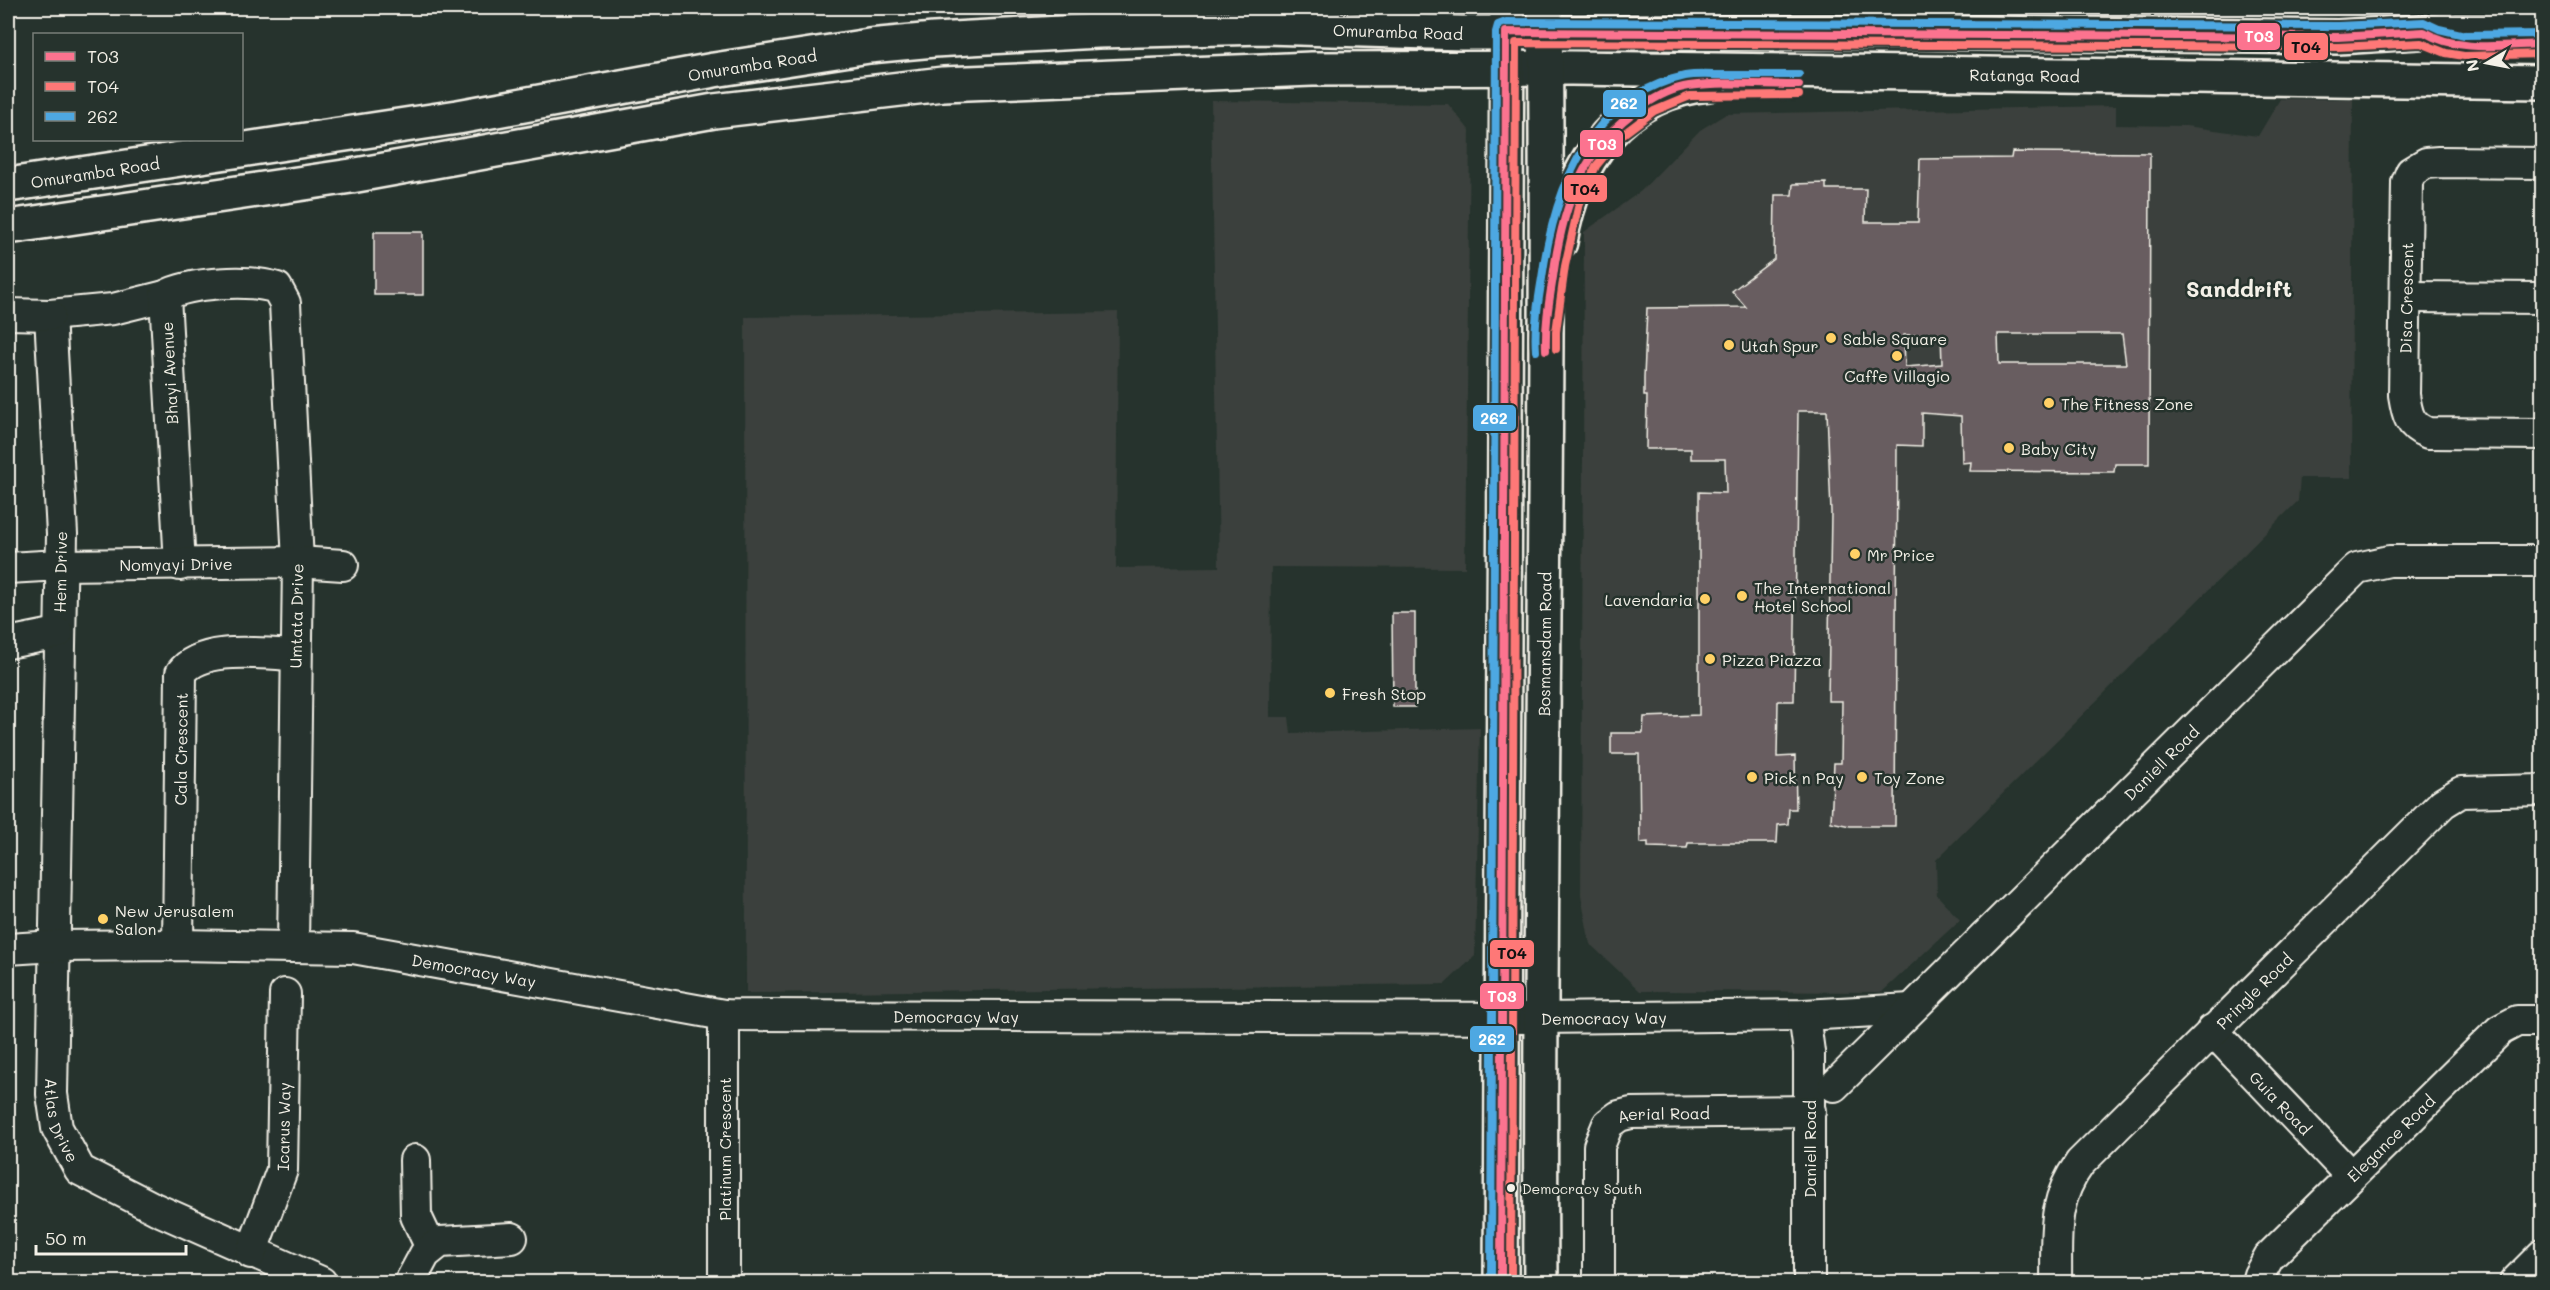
<svg xmlns="http://www.w3.org/2000/svg" width="2550" height="1290" font-family="Mali,sans-serif">
	<style>
		.built { fill: #3a403c }
		.building { fill: #685d60; stroke: #f4f1e8; stroke-width: 1.5; fill-rule: evenodd }
		.lines { fill: none; stroke-linecap: round; stroke-linejoin: round }
		.minor-casing { stroke: #f4f1e8; stroke-width: 34 }
		.major-casing { stroke: #f4f1e8; stroke-width: 38 }
		.minor { stroke: #26332d; stroke-width: 30 }
		.major { stroke: #26332d; stroke-width: 33 }
		.bus-1-casing { stroke: #26332d; stroke-width: 12 }
		.bus-2-casing { stroke: #26332d; stroke-width: 12 }
		.bus-3-casing { stroke: #26332d; stroke-width: 12 }
		.bus-1 { stroke: #fc738f; stroke-width: 8 }
		.bus-2 { stroke: #fe7877; stroke-width: 8 }
		.bus-3 { stroke: #4ea8e2; stroke-width: 8 }
		.poi-dot { fill: #ffd166; stroke: #26332d; stroke-width: 2 }
		.bus-dot { fill: #f4f1e8; stroke: #26332d; stroke-width: 2 }
		.labels { text-anchor: middle; dominant-baseline: central; stroke-width: 5; stroke-linejoin: round; paint-order: stroke }
		.bus-label { font-size: 14px; fill: #f4f1e8; stroke: #26332d; text-anchor: start }
		.street-label { font-size: 16px; fill: #f4f1e8; stroke: #26332d }
		.poi-label { font-size: 16px; fill: #f4f1e8; stroke: #26332d; text-anchor: start }
		.district-label { font-size: 22px; font-weight: bold; fill: #f4f1e8; stroke: #26332d }
		.line-badge { stroke: #26332d; stroke-width: 2 }
		.badge-label { font-size: 16px; text-anchor: middle; font-weight: bold; fill: #fff }
		.pale-badge-label { font-size: 16px; text-anchor: middle; font-weight: bold; fill: #111 }
	</style>
	<rect width="100%" height="100%" fill="#26332d"/>
	<filter id="ink" filterUnits="userSpaceOnUse"><feTurbulence type="fractalNoise" baseFrequency=".0167" numOctaves="2"/><feDisplacementMap in="SourceGraphic" scale="12" xChannelSelector="R" yChannelSelector="G"/><feConvolveMatrix kernelMatrix="1 2 1 2 8 2 1 2 1" color-interpolation-filters="sRGB"/></filter>
	<g filter="url(#ink)">
		<g class="built">
			<path d="M 2280,99 L 2353,99 L 2351,478 L 2300,478 L 2298,501 L 1936,860 L 1937,895 L 1960,920 L 1882,992 L 1640,991 L 1590,944 L 1581,896 L 1584,232 L 1641,191 L 1700,130 L 1726,114 L 2116,106 L 2116,125 L 2186,126 L 2258,136 Z"/>
			<path d="M 1211,101 L 1448,104 L 1470,131 L 1465,568 L 1271,567 L 1270,717 L 1289,717 L 1291,733 L 1480,728 L 1475,956 L 1445,984 L 746,993 L 745,317 L 1118,312 L 1116,568 L 1219,567 Z"/>
		</g>
		<g class="building">
			<path d="M 2012,152 L 2150,153 L 2149,464 L 2115,464 L 2114,472 L 1970,471 L 1971,462 L 1962,463 L 1961,416 L 1922,413 L 1922,446 L 1897,445 L 1895,826 L 1850,826 L 1831,822 L 1834,763 L 1841,763 L 1842,701 L 1828,701 L 1831,512 L 1827,411 L 1798,411 L 1794,701 L 1778,701 L 1777,757 L 1795,756 L 1796,809 L 1789,809 L 1788,824 L 1778,825 L 1777,843 L 1688,843 L 1687,848 L 1648,847 L 1648,842 L 1640,843 L 1639,754 L 1611,754 L 1611,733 L 1643,733 L 1644,717 L 1699,715 L 1699,492 L 1726,493 L 1725,459 L 1691,459 L 1691,449 L 1646,449 L 1647,396 L 1644,396 L 1644,377 L 1647,308 L 1746,307 L 1732,291 L 1774,259 L 1775,195 L 1792,195 L 1793,184 L 1826,183 L 1826,189 L 1866,189 L 1865,222 L 1918,222 L 1920,159 L 2011,158 ZM 1998,334 L 2122,334 L 2126,364 L 1999,364 ZM 1904,335 L 1941,335 L 1942,364 L 1905,367 Z"/>
			<rect x="374" y="232" width="49" height="63"/>
			<path d="M 1392,613 L 1415,613 L 1415,707 L 1393,707 Z"/>
		</g>
		<g class="lines">
			<g class="minor-casing">
				<g id="minor">
					<path d="M 2542,163 L 2439,162 L 2426,163 L 2411,172 L 2407,182 L 2404,395 C 2407,414 2409,426 2428,433 L 2542,434"/>
					<path id="s1" d="M 165,296 L 113,309 L 50,315 L 62,534 L 52,1094 L 57,1128 L 80,1170 L 156,1209 L 321,1282"/>
					<path d="M 2408,297 L 2542,298"/>
					<path d="M 8,314 L 50,315"/>
					<path d="M 180,565 L 165,296 C 190,282 250,279 277,288 L 285,303 L 298,562 L 293,947"/>
					<path id="s2" d="M 8,568 L 60,565 L 298,562 L 343,565"/>
					<path d="M 8,643 L 58,633"/>
					<path id="s3" d="M 178,945 L 181,673 C 202,644 263,654 295,655"/>
					<path id="s4" d="M 8,949 L 55,946 L 178,945 L 353,948 L 724,1015 L 1539,1018 L 1804,1015 L 1911,1009"/>
					<path d="M 1804,1015 L 1809,1052 L 1809,1282"/>
					<path id="s5" d="M 2212,1030 L 2350,1175"/>
					<path id="s6" d="M 1834,1086 L 2357,568 L 2389,561 L 2542,561"/>
					<path d="M 415,1160 L 416,1216 L 431,1248"/>
					<path id="s7" d="M 251,1253 L 282,1170 L 285,994"/>
					<path d="M 410,1282 L 425,1254 L 440,1242 L 512,1238"/>
					<path d="M 724,1282 L 724,1015"/>
					<path id="s8" d="M 1599,1282 L 1599,1146 L 1608,1124 L 1619,1116 L 1631,1113 L 1810,1111"/>
					<path id="s9" d="M 2056,1282 C 2057,1235 2051,1203 2080,1163 L 2443,803 L 2461,792 L 2542,790"/>
					<path id="s10" d="M 2257,1282 L 2259,1275 L 2269,1257 L 2500,1030 L 2517,1021 L 2542,1021"/>
					<path d="M 2515,1282 L 2542,1255"/>
				</g>
			</g>
			<g class="major-casing">
				<g id="major">
					<path id="s11" d="M 8,185 L 458,117 L 714,70 L 869,46 L 934,40 L 1098,31 L 1266,27 L 1462,33 L 1895,32 L 2338,37 L 2450,30 L 2542,30"/>
					<path id="s12" d="M 8,227 L 351,176 L 714,111 L 943,84 L 1312,69 L 1571,68 L 2542,82"/>
					<path d="M 1560,242 C 1573,161 1623,91 1709,84"/>
					<path d="M 1501,1282 L 1507,8"/>
					<path id="s13" d="M 1541,1282 C 1538,857 1550,433 1545,8"/>
				</g>
			</g>
			<use href="#minor" class="minor"/>
			<use href="#major" class="major"/>
			<g class="bus-1-casing">
				<g id="bus-1">
					<path d="M 1546,350 C 1545,325 1549,302 1553,277 C 1562,208 1582,146 1643,106 C 1656,97 1674,88 1689,86 C 1725,81 1763,85 1799,85"/>
					<path d="M 1501,1282 L 1506,32 L 2338,37 L 2424,32 C 2459,53 2503,45 2542,44"/>
				</g>
			</g>
			<g class="bus-2-casing">
				<g id="bus-2">
					<path d="M 1556,349 L 1556,332 L 1565,266 L 1579,203 L 1596,166 L 1622,135 L 1654,111 L 1690,96 L 1799,95"/>
					<path d="M 1511,1282 L 1516,43 L 2338,47 L 2421,43 L 2446,53 L 2464,56 L 2542,54"/>
				</g>
			</g>
			<g class="bus-3-casing">
				<g id="bus-3">
					<path d="M 1536,351 C 1534,326 1538,302 1542,278 C 1554,191 1588,97 1685,76 C 1696,74 1710,75 1721,75 C 1747,75 1773,75 1799,75"/>
					<path d="M 1491,1282 L 1496,32 L 1498,25 L 1506,22 L 2338,26 L 2424,22 L 2439,29 L 2465,35 L 2542,34"/>
				</g>
			</g>
			<use href="#bus-1" class="bus-1"/>
			<use href="#bus-2" class="bus-2"/>
			<use href="#bus-3" class="bus-3"/>
		</g>
	</g>
	<g class="poi-dot">
		<circle cx="1831" cy="338" r="6"/>
		<circle cx="1729" cy="345" r="6"/>
		<circle cx="1897" cy="356" r="6"/>
		<circle cx="2049" cy="403" r="6"/>
		<circle cx="2009" cy="448" r="6"/>
		<circle cx="1855" cy="554" r="6"/>
		<circle cx="1742" cy="596" r="6"/>
		<circle cx="1705" cy="599" r="6"/>
		<circle cx="1710" cy="659" r="6"/>
		<circle cx="1330" cy="693" r="6"/>
		<circle cx="1752" cy="777" r="6"/>
		<circle cx="1862" cy="777" r="6"/>
		<circle cx="103" cy="919" r="6"/>
	</g>
	<circle class="bus-dot" cx="1511" cy="1188" r="5"/>
	<g class="labels">
		<g class="bus-label">
			<text x="1522" y="1188">Democracy South</text>
		</g>
		<g class="street-label">
			<text stroke="none"><textPath href="#s11" startOffset="1402">Omuramba Road</textPath></text>
			<text stroke="none"><textPath href="#s11" startOffset="754">Omuramba Road</textPath></text>
			<text stroke="none"><textPath href="#s12" startOffset="2028">Ratanga Road</textPath></text>
			<text stroke="none"><textPath href="#s11" startOffset="88">Omuramba Road</textPath></text>
			<text transform="translate(2406 298) rotate(-89)">Disa Crescent</text>
			<text transform="translate(169 373) rotate(-93)">Bhayi Avenue</text>
			<text stroke="none"><textPath href="#s2" startOffset="168">Nomyayi Drive</textPath></text>
			<text transform="translate(60 572) rotate(-89)">Hem Drive</text>
			<text transform="translate(296 616) rotate(-89)">Umtata Drive</text>
			<text stroke="none"><textPath href="#s13" startOffset="638">Bosmansdam Road</textPath></text>
			<text stroke="none"><textPath href="#s3" startOffset="196">Cala Crescent</textPath></text>
			<text stroke="none"><textPath href="#s6" startOffset="460">Daniell Road</textPath></text>
			<text stroke="none"><textPath href="#s4" startOffset="468">Democracy Way</textPath></text>
			<text stroke="none"><textPath href="#s9" startOffset="369">Pringle Road</textPath></text>
			<text stroke="none"><textPath href="#s4" startOffset="954">Democracy Way</textPath></text>
			<text stroke="none"><textPath href="#s4" startOffset="1602">Democracy Way</textPath></text>
			<text stroke="none"><textPath href="#s5" startOffset="100">Guia Road</textPath></text>
			<text stroke="none"><textPath href="#s8" startOffset="218">Aerial Road</textPath></text>
			<text stroke="none"><textPath href="#s1" startOffset="924">Atlas Drive</textPath></text>
			<text stroke="none"><textPath href="#s7" startOffset="132">Icarus Way</textPath></text>
			<text stroke="none"><textPath href="#s10" startOffset="198">Elegance Road</textPath></text>
			<text transform="translate(724 1149) rotate(-90)">Platinum Crescent</text>
			<text transform="translate(1809 1149) rotate(-90)">Daniell Road</text>
		</g>
		<g class="poi-label">
			<text x="1843" y="338">Sable Square</text>
			<text x="1741" y="345">Utah Spur</text>
			<text x="1897" y="375" text-anchor="middle">Caffe Villagio</text>
			<text x="2061" y="403">The Fitness Zone</text>
			<text x="2021" y="448">Baby City</text>
			<text x="1867" y="554">Mr Price</text>
			<text x="1754" y="587">The International<tspan x="1754" dy="18">Hotel School</tspan></text>
			<text x="1693" y="599" text-anchor="end">Lavendaria</text>
			<text x="1722" y="659">Pizza Piazza</text>
			<text x="1342" y="693">Fresh Stop</text>
			<text x="1764" y="777">Pick n Pay</text>
			<text x="1874" y="777">Toy Zone</text>
			<text x="115" y="910">New Jerusalem<tspan x="115" dy="18">Salon</tspan></text>
		</g>
		<g class="district-label">
			<text x="2239" y="288">Sanddrift</text>
		</g>
	</g>
	<g class="line-badge">
		<rect x="2236" y="22" width="45" height="29" rx="6" fill="#fc738f"/>
		<rect x="2283" y="32" width="46" height="29" rx="6" fill="#fe7877"/>
		<rect x="1602" y="89" width="45" height="29" rx="6" fill="#4ea8e2"/>
		<rect x="1579" y="129" width="45" height="29" rx="6" fill="#fc738f"/>
		<rect x="1563" y="174" width="45" height="29" rx="6" fill="#fe7877"/>
		<rect x="1472" y="404" width="45" height="28" rx="6" fill="#4ea8e2"/>
		<rect x="1489" y="939" width="46" height="29" rx="6" fill="#fe7877"/>
		<rect x="1479" y="982" width="46" height="28" rx="6" fill="#fc738f"/>
		<rect x="1469" y="1025" width="46" height="28" rx="6" fill="#4ea8e2"/>
	</g>
	<g class="badge-label">
		<text x="2259" y="42">T03</text>
		<text x="1624" y="109">262</text>
		<text x="1602" y="150">T03</text>
		<text x="1494" y="424">262</text>
		<text x="1502" y="1002">T03</text>
		<text x="1492" y="1045">262</text>
	</g>
	<g class="pale-badge-label">
		<text x="2306" y="53">T04</text>
		<text x="1585" y="195">T04</text>
		<text x="1512" y="959">T04</text>
	</g>
	<rect width="2550" height="1290" fill="none" stroke="#26332d" stroke-width="30"/>
	<rect x="15" y="15" width="2520" height="1260" fill="none" stroke="#f4f1e8" stroke-width="2" filter="url(#ink)"/>
	<rect x="33" y="33" width="210" height="108" fill="#26332d" stroke="#787f78" stroke-width="1.5"/>
	<rect x="45" y="52" width="30" height="9" fill="#fc738f" stroke="#787f78" stroke-width="1.5"/>
	<text x="87" y="63" font-size="18" fill="#f4f1e8">T03</text>
	<rect x="45" y="82" width="30" height="9" fill="#fe7877" stroke="#787f78" stroke-width="1.5"/>
	<text x="87" y="93" font-size="18" fill="#f4f1e8">T04</text>
	<rect x="45" y="112" width="30" height="9" fill="#4ea8e2" stroke="#787f78" stroke-width="1.5"/>
	<text x="87" y="123" font-size="18" fill="#f4f1e8">262</text>
	<g transform="translate(2487 63) rotate(260)" stroke="#26332d" stroke-width="4.5" paint-order="stroke">
	<path d="M0-4.5L10 22L0 15L-10 22Z" fill="#f4f1e8"/>
	<text y="-9" font-size="16" font-weight="bold" text-anchor="middle" fill="#f4f1e8">N</text>
	</g>
	<path d="M36 1245v9h150v-9" fill="none" stroke="#f4f1e8" stroke-width="3"/>
	<text x="45" y="1245" font-size="18" fill="#f4f1e8" stroke="#26332d" stroke-width="4.5" paint-order="stroke">50 m</text>
</svg>
